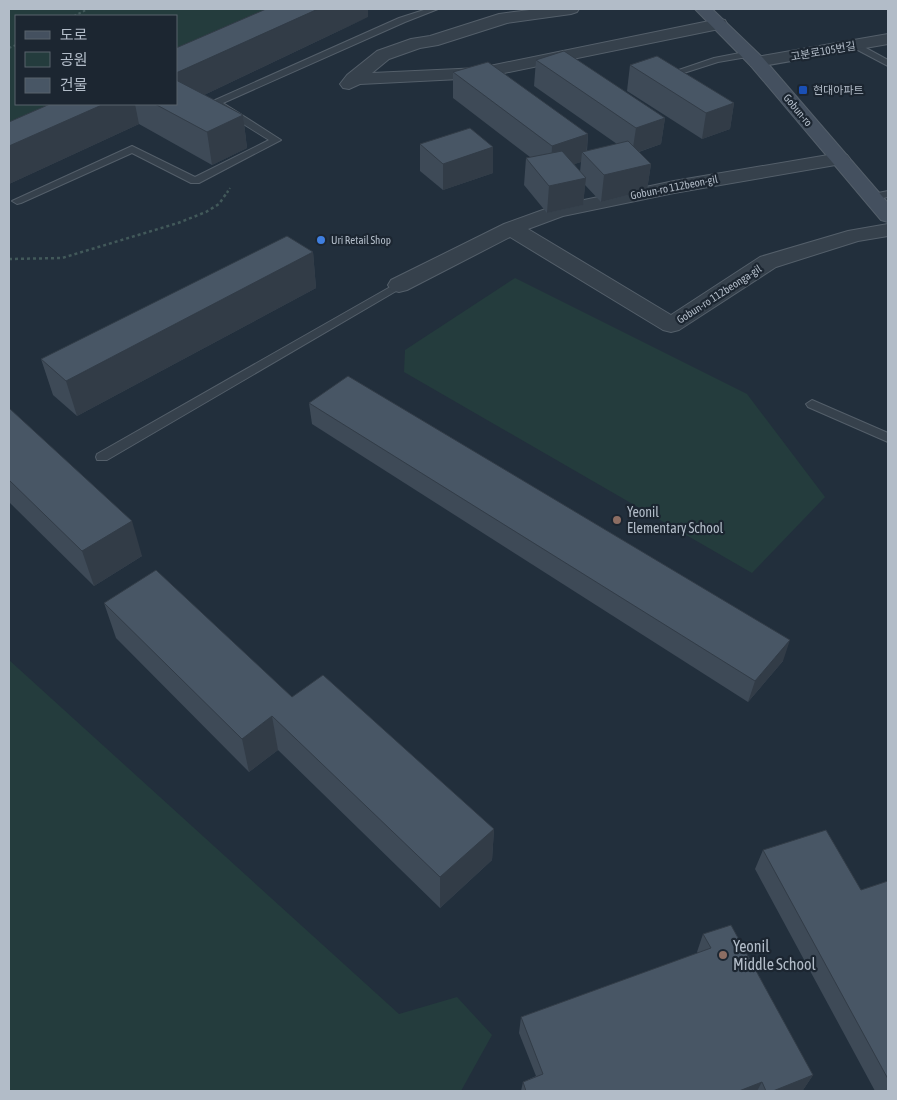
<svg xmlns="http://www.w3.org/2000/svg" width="897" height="1100" font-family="'Asap Condensed','Noto Sans KR',sans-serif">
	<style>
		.green { fill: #243c3d }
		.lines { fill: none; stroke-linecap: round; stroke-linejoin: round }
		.service-casing { stroke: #545f6a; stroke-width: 2 }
		.minor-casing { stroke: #545f6a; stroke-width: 2 }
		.secondary-casing { stroke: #545f6a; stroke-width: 2 }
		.path-far1 { stroke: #42595a; stroke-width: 2; stroke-dasharray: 2.5 2.5; stroke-linecap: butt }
		.path { stroke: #42595a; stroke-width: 2.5; stroke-dasharray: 3 3; stroke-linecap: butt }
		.service { fill: #36414c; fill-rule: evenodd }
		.minor { fill: #36414c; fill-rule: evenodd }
		.secondary { fill: #44505f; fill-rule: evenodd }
		.wall { fill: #3e4a57; fill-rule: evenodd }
		.shaded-wall { fill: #323c47 }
		.building { fill: #485665; stroke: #323c47 }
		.transit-dot { fill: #1a4fb4; stroke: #1c2631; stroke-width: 2 }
		.shop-dot { fill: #3f7fe0; stroke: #1c2631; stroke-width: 2 }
		.education-dot { fill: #8d6e63; stroke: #1c2631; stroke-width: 2 }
		.labels { text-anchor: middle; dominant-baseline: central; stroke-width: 4.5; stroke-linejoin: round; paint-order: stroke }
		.far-street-label { font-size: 11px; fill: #b2bcc8; stroke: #1c2631 }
		.far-poi-label { font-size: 11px; fill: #b2bcc8; stroke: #1c2631; text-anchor: start }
		.poi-label { font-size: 14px; fill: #b2bcc8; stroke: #1c2631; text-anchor: start }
		.near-poi-label { font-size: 16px; fill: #b2bcc8; stroke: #1c2631; text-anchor: start }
	</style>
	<rect width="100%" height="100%" fill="#222f3c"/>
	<g class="green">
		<path d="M 9,9 L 299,9 L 176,62 L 176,16 L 16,16 L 16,104 L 81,104 L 9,135 Z"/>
		<path d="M 515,278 L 747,394 L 825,497 L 752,573 L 404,372 L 405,350 Z"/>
		<path d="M 9,660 L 399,1014 L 457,997 L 492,1035 L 461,1091 L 9,1091 Z"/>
	</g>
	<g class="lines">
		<g class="service-casing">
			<g id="service">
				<path d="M 427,9 L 438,9 L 405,22 L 223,103 L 281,140 L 199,183 L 191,183 L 132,153 L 21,203 L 17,204 L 12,201 L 132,146 L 195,177 L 269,140 L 213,105 L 213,101 L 399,18 Z"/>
				<path d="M 855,42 L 888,60 L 888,66 L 852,47 L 852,43 Z"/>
				<path d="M 750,51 L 753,52 L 753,56 L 718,62 L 665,79 L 661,76 L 714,58 Z"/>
				<path d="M 888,191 L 888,197 L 872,200 L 867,197 L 868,195 Z"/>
				<path d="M 399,282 L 405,285 L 403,287 L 107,460 L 97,460 L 96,457 L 97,454 Z"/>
				<path d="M 812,400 L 888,433 L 888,442 L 808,407 L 806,404 Z"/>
			</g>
		</g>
		<g class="minor-casing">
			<g id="minor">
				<path d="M 537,9 L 579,9 L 577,12 L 571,14 L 507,23 L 438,45 L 420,48 L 389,59 L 372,73 L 480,68 L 719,19 L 725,20 L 727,24 L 725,28 L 719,29 L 480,78 L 360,84 L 349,89 L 343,88 L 340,84 L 347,75 L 377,51 L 411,39 L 430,36 L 499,14 Z"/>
				<path d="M 888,34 L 888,44 L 757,67 L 751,66 L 748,62 L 751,58 L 757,57 Z"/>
				<path d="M 840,153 L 847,155 L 850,159 L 847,163 L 674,193 L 563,216 L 528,229 L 671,315 L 760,257 L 848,231 L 888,224 L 888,236 L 858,241 L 776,267 L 679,330 L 671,332 L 663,330 L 510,237 L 407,290 L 399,292 L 391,290 L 388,285 L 391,280 L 504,224 L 551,207 L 674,181 Z"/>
			</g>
		</g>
		<g class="secondary-casing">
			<path id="secondary" d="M 695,9 L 712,9 L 763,58 L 888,203 L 888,222 L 881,220 L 751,66 Z"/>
		</g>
		<g class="path-far1">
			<path d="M 74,16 L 88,9"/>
			<path d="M 9,48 L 16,45"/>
			<path d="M 227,193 L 230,188"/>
		</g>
		<path class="path" d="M 9,259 L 62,258 L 178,223 L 206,212 L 219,204 L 228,191"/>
		<use href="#service" class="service"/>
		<use href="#minor" class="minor"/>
		<use href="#secondary" class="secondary"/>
	</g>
	<g class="wall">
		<path d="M 368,17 L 204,95 L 243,115 L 247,148 L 212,165 L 139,124 L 9,184 L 9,122 L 50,104 L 176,104 Z"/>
		<path d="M 536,60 L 665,118 L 661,144 L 639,152 L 651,164 L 647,190 L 601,202 L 585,185 L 583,205 L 547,213 L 524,185 L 526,158 L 530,157 L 453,98 L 453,72 L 588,134 L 587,151 L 617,144 L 534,86 ZM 581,162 L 580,172 L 574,164 Z"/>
		<path d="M 630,65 L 734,103 L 730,129 L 702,139 L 627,91 Z"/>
		<path d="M 420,144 L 493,173 L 443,190 L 420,171 Z"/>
		<path d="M 313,252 L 316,288 L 77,416 L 53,395 L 41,359 Z"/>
		<path d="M 309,403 L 783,661 L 748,702 L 312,424 Z"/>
		<path d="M 9,408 L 142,556 L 94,586 L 9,502 Z"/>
		<path d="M 104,603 L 292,697 L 494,829 L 492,860 L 440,908 L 278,750 L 249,772 L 116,638 Z"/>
		<path d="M 763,850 L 861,890 L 888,881 L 888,1091 L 875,1091 L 755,869 Z"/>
		<path d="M 703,934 L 813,1075 L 803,1090 L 801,1091 L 521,1091 L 523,1082 L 536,1076 L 519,1033 L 521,1017 L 698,953 L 697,952 Z"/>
	</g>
	<g class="shaded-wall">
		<path d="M 318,9 L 368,9 L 368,17 L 181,106 L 176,80 L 176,73 Z"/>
		<path d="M 734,103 L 730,129 L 702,139 L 706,113 Z"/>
		<path d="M 104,104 L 135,104 L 139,124 L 9,184 L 9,146 Z"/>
		<path d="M 243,115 L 247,148 L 212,165 L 207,132 Z"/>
		<path d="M 665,118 L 661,144 L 632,154 L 636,128 Z"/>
		<path d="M 588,134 L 586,156 L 582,152 L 581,162 L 551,172 L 552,146 Z"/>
		<path d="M 493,147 L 493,173 L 443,190 L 443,164 Z"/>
		<path d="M 651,164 L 647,190 L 601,202 L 604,175 Z"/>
		<path d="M 586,178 L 583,205 L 547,213 L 549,186 Z"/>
		<path d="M 313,252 L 316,288 L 77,416 L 66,381 Z"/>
		<path d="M 132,521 L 142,556 L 94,586 L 82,551 Z"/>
		<path d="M 790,640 L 783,661 L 748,702 L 755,681 Z"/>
		<path d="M 272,716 L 278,750 L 249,772 L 242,739 Z"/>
		<path d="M 494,829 L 492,860 L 440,908 L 440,877 Z"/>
		<path d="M 813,1075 L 803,1090 L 801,1091 L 773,1091 Z"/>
		<path d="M 762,1082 L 757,1091 L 739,1091 Z"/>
	</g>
	<g class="building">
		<path d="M 266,9 L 318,9 L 176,73 L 176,48 Z"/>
		<path d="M 564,51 L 665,118 L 636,128 L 536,60 Z"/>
		<path d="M 657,56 L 734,103 L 706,113 L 630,65 Z"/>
		<path d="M 488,62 L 588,134 L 552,146 L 453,72 Z"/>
		<path d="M 176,80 L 243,115 L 207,132 L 155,104 L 176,104 Z"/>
		<path d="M 50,104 L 104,104 L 9,146 L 9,122 Z"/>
		<path d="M 470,128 L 493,147 L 443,164 L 420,144 Z"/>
		<path d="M 628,141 L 651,164 L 604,175 L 582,152 Z"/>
		<path d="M 562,151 L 586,178 L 549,186 L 526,158 Z"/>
		<path d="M 287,236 L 313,252 L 66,381 L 41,359 Z"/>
		<path d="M 348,376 L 790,640 L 755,681 L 309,403 Z"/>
		<path d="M 9,408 L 132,521 L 82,551 L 9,480 Z"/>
		<path d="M 156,570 L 292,697 L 323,675 L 494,829 L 440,877 L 272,716 L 242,739 L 104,603 Z"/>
		<path d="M 826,830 L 861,890 L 888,881 L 888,1079 L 763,850 Z"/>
		<path d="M 731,925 L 813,1075 L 773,1091 L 766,1091 L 762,1082 L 739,1091 L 526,1091 L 523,1082 L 543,1074 L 521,1017 L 711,948 L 703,934 Z"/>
	</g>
	<rect class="transit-dot" x="798" y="85" width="10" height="10" rx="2.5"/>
	<circle class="shop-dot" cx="321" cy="240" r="5"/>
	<g class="education-dot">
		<circle cx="617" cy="520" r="5"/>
		<circle cx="723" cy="955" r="5"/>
	</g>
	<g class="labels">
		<g class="far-street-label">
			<text transform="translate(823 51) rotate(-10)">고분로105번길</text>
			<text transform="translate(798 110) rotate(50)">Gobun-ro</text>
			<text transform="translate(674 187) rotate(-11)">Gobun-ro 112beon-gil</text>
			<text transform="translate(719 294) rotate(-33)">Gobun-ro 112beonga-gil</text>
		</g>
		<g class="far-poi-label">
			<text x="813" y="90">현대아파트</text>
			<text x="331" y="240">Uri Retail Shop</text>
		</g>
		<g class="poi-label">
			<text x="627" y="512">Yeonil<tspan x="627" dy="16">Elementary School</tspan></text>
		</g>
		<g class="near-poi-label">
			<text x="733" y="946">Yeonil<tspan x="733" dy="18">Middle School</tspan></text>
		</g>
	</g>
	<rect width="897" height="1100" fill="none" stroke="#b2bcc8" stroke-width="20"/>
	<rect x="15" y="15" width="162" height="90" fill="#1c2631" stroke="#58626d"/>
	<rect x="25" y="31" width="25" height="8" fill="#44505f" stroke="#58626d"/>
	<text x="60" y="40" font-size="15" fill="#b2bcc8">도로</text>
	<rect x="25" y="52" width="25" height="15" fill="#243c3d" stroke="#58626d"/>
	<text x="60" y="65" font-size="15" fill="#b2bcc8">공원</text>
	<rect x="25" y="78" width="25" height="15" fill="#485665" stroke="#58626d"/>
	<text x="60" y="90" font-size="15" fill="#b2bcc8">건물</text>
</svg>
